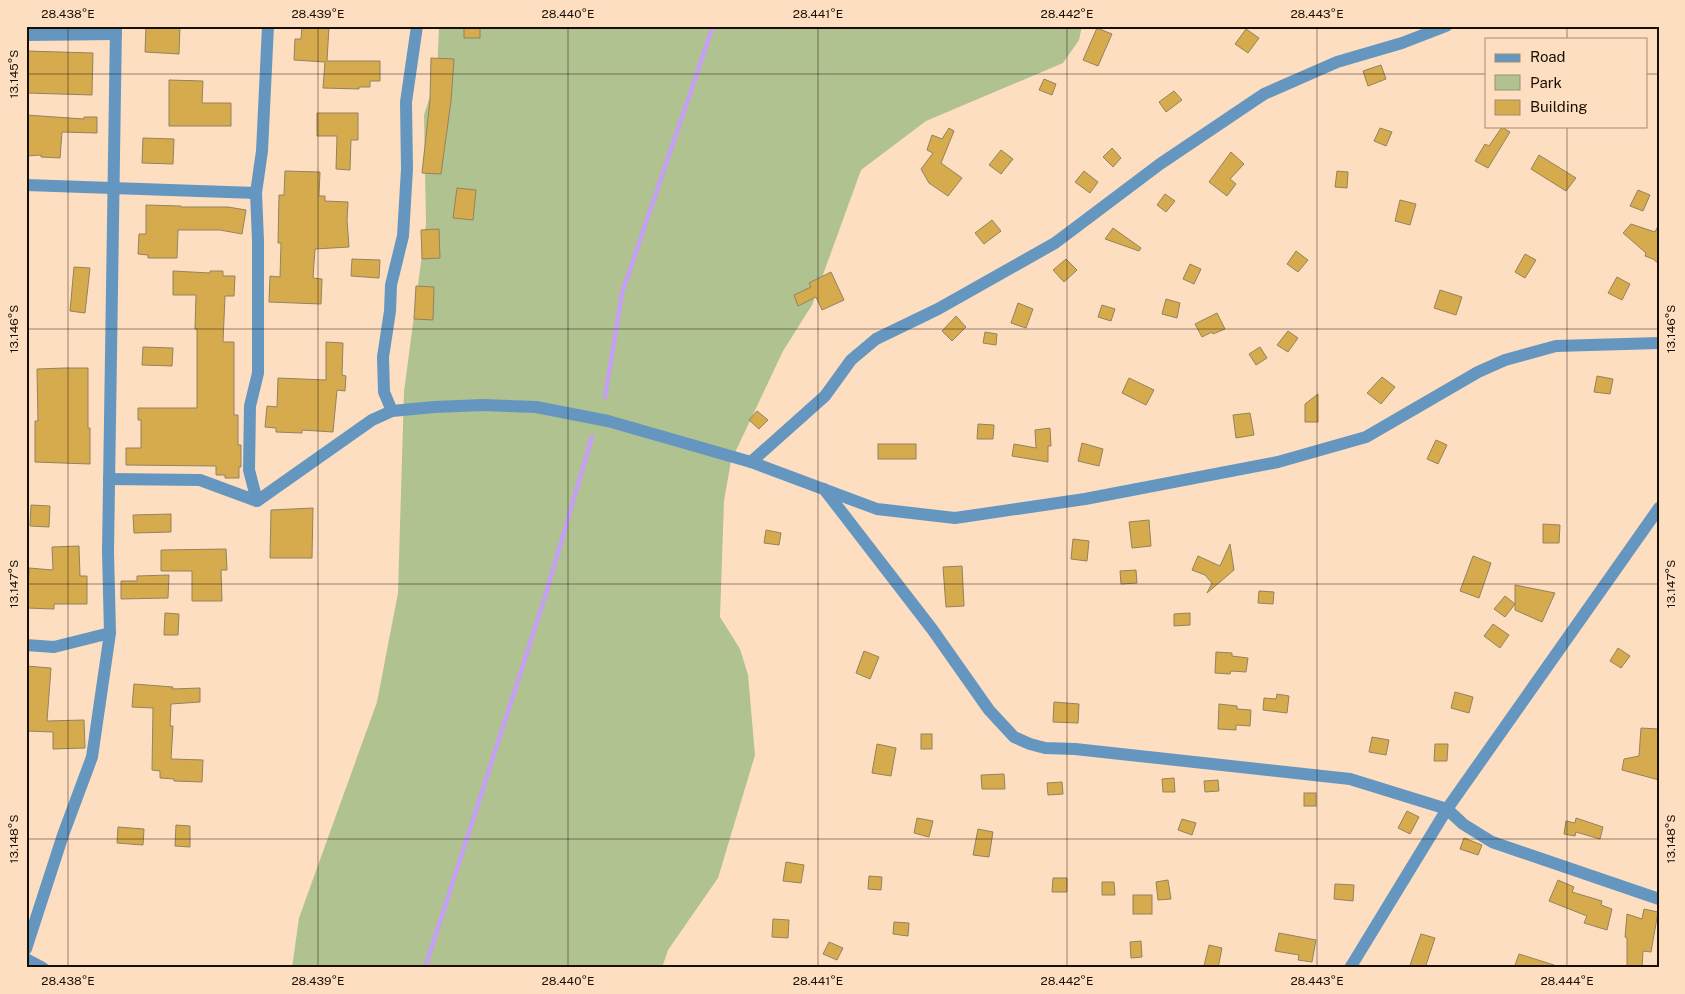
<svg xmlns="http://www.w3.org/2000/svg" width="1685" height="994" font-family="'Public Sans',sans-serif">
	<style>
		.green { fill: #afc28f }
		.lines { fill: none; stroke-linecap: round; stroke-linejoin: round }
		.stream { stroke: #c59ff1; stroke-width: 4.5 }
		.building { fill: #d5ab4d; stroke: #938360 }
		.minor { stroke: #6596c0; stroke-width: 12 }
		.ticks { fill: none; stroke: #190f05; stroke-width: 1; stroke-opacity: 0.45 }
		.neatline { fill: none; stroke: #190f05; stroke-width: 2 }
		.ticks-label { font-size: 12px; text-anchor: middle; fill: #190f05 }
	</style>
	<rect width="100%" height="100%" fill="#fedec0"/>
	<path class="green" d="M 439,26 L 1082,26 L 1079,40 L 1063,63 L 926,121 L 861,170 L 812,305 L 783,351 L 731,461 L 724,501 L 720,617 L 740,649 L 748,675 L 755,755 L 718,878 L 668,950 L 662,968 L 292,968 L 299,918 L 377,702 L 398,593 L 404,392 L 426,224 L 424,115 L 437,75 Z"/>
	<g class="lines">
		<g class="stream">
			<path d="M 605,397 L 622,293 L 713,26"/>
			<path d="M 425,968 L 544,600 L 592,437"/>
		</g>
	</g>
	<g class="building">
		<path d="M 146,26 L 180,26 L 179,54 L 145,52 Z"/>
		<path d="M 302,26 L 329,26 L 327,61 L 380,61 L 380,81 L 370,81 L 370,87 L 359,87 L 359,89 L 323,88 L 325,62 L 294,60 L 295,39 L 301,39 Z"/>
		<rect x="464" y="26" width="16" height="12"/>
		<path d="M 1097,28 L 1112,34 L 1098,66 L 1083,60 Z"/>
		<path d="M 1246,29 L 1259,38 L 1248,53 L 1235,44 Z"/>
		<path d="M 26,51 L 93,53 L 92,95 L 26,93 Z"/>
		<path d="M 431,58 L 454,59 L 451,101 L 441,174 L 422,173 L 430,100 Z"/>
		<path d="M 1381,65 L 1386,79 L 1368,86 L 1363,71 Z"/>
		<path d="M 1044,79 L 1056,84 L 1052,95 L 1039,90 Z"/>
		<path d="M 169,80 L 203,81 L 202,103 L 231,103 L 231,126 L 169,126 Z"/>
		<path d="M 1174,91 L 1182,100 L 1166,112 L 1159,102 Z"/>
		<path d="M 317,113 L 358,113 L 358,140 L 351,140 L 350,170 L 336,169 L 337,136 L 317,136 Z"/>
		<path d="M 26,115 L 84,119 L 84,117 L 97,117 L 97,133 L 62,132 L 60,158 L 41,157 L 41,155 L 26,156 Z"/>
		<path d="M 1502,127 L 1510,132 L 1488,168 L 1475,161 L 1485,144 L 1489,146 Z"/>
		<path d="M 949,128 L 954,131 L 941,163 L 962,178 L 948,196 L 929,183 L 921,169 L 933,153 L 927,150 L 932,135 L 942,139 Z"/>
		<path d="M 1380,128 L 1392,132 L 1386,146 L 1374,141 Z"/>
		<path d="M 143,138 L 174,139 L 173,164 L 142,163 Z"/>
		<path d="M 1112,148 L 1121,158 L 1113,167 L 1103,157 Z"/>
		<path d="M 1001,150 L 1013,159 L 1001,174 L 989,165 Z"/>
		<path d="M 1231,152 L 1244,164 L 1230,179 L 1236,184 L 1227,196 L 1209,182 Z"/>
		<path d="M 1539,155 L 1576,178 L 1566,191 L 1531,169 Z"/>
		<path d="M 285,171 L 320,172 L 319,196 L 325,196 L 325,201 L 348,202 L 347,220 L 349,247 L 315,249 L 313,278 L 322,279 L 321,304 L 269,302 L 270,276 L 280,277 L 281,243 L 278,243 L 279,195 L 284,195 Z"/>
		<path d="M 1084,171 L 1098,182 L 1090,193 L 1075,182 Z"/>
		<path d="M 1337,171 L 1348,172 L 1347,188 L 1335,187 Z"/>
		<path d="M 457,188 L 476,190 L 473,220 L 453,218 Z"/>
		<path d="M 1638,190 L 1650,195 L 1643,211 L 1630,206 Z"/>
		<path d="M 1165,194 L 1175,201 L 1166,212 L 1157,205 Z"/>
		<path d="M 1400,200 L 1416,204 L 1410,225 L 1395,221 Z"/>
		<path d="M 146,205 L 181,206 L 181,207 L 228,207 L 246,210 L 242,234 L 220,230 L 178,230 L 177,258 L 148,258 L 148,255 L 138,254 L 139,234 L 146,234 Z"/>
		<path d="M 992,220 L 1001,231 L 984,244 L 975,233 Z"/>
		<path d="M 1631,224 L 1655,232 L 1659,224 L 1659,264 L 1653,259 L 1645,256 L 1646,253 L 1623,233 Z"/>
		<path d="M 1113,228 L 1141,248 L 1139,251 L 1105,239 Z"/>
		<path d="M 439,229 L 440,258 L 422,259 L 421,230 Z"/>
		<path d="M 1296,251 L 1308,260 L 1298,272 L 1287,264 Z"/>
		<path d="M 1525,254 L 1536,260 L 1525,278 L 1515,272 Z"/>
		<path d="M 352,259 L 380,260 L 379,278 L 351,276 Z"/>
		<path d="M 1066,259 L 1077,270 L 1064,282 L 1053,270 Z"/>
		<path d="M 1190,264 L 1201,269 L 1194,284 L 1183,279 Z"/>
		<path d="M 74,267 L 90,268 L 85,313 L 70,311 Z"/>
		<path d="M 173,271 L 210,273 L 210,271 L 223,271 L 223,276 L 235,276 L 234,296 L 225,296 L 223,342 L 234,342 L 234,415 L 238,415 L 238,445 L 241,445 L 241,467 L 239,467 L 239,478 L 225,478 L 225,475 L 216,475 L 216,466 L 126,465 L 126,448 L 141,448 L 141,420 L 138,420 L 138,408 L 197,408 L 197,329 L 195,329 L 196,295 L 173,295 Z"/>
		<path d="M 831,272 L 844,300 L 822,310 L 816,297 L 798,306 L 794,295 L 811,287 L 809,283 Z"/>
		<path d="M 1617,277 L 1630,284 L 1622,300 L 1608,293 Z"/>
		<path d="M 416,286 L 434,287 L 433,320 L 414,319 Z"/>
		<path d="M 1440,290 L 1462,297 L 1456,315 L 1434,308 Z"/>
		<path d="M 1166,299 L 1180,303 L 1177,318 L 1162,314 Z"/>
		<path d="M 1018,303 L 1033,309 L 1026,328 L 1011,323 Z"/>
		<path d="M 1102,305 L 1115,309 L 1111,321 L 1098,317 Z"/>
		<path d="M 1217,313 L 1225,329 L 1213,334 L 1212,332 L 1202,337 L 1195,324 Z"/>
		<path d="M 956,316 L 966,327 L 952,341 L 942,331 Z"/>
		<path d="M 1288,331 L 1298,338 L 1288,352 L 1277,345 Z"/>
		<path d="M 985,332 L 997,334 L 996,345 L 983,343 Z"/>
		<path d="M 326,342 L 343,343 L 342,375 L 346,376 L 345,391 L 337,390 L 333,432 L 302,430 L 302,433 L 276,432 L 276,428 L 265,427 L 267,406 L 277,407 L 278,378 L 326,380 Z"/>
		<path d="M 143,347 L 173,348 L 172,366 L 142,365 Z"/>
		<path d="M 1260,347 L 1267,358 L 1256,365 L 1249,354 Z"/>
		<path d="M 65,368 L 88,368 L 88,428 L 90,428 L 90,464 L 35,462 L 35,421 L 38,421 L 37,369 Z"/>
		<path d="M 1597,376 L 1613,379 L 1610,394 L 1594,392 Z"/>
		<path d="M 1382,377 L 1395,387 L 1381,404 L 1367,393 Z"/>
		<path d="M 1129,378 L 1154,390 L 1146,405 L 1122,393 Z"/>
		<path d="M 1318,394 L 1318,422 L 1305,422 L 1305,404 Z"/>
		<path d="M 757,411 L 768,420 L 759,429 L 749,420 Z"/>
		<path d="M 1250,413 L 1254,435 L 1236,438 L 1233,415 Z"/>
		<path d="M 978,424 L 994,425 L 993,439 L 977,439 Z"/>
		<path d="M 1050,428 L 1051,446 L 1048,446 L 1048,462 L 1012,456 L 1014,444 L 1036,448 L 1035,430 Z"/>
		<path d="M 1436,440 L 1447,445 L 1438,464 L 1427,459 Z"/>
		<path d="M 1082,443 L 1103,449 L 1099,466 L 1078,461 Z"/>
		<rect x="878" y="444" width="38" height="15"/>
		<path d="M 31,505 L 50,506 L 49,527 L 30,526 Z"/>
		<path d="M 313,508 L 312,558 L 270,558 L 271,510 Z"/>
		<path d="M 171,514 L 171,532 L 134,533 L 133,515 Z"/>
		<path d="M 1149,520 L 1151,546 L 1132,548 L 1129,522 Z"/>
		<path d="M 1543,524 L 1560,525 L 1559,543 L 1543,543 Z"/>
		<path d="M 766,530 L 781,533 L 779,545 L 764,543 Z"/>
		<path d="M 1073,539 L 1089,541 L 1087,561 L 1071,559 Z"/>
		<path d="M 1230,544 L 1234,570 L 1207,593 L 1212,583 L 1205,575 L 1192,570 L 1198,556 L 1220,566 Z"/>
		<path d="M 79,546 L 80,576 L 87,576 L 87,604 L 54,604 L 54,609 L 27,608 L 29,568 L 53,570 L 52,547 Z"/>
		<path d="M 226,549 L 227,570 L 221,570 L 222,601 L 192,601 L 192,571 L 161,571 L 161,550 Z"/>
		<path d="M 1473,556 L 1491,563 L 1479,598 L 1460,591 Z"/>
		<path d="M 962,566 L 964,606 L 946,607 L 943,567 Z"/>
		<path d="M 1136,570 L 1137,583 L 1121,584 L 1120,571 Z"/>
		<path d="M 169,575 L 168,598 L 121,599 L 121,581 L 137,581 L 137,576 Z"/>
		<path d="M 1515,585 L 1555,593 L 1542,622 L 1515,610 L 1515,604 L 1505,617 L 1494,609 L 1505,596 L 1515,604 Z"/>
		<path d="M 1259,591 L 1274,592 L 1273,604 L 1258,603 Z"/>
		<path d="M 165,613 L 179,614 L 178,635 L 164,635 Z"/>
		<path d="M 1190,613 L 1190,625 L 1174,626 L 1174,614 Z"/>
		<path d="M 1493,624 L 1509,635 L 1500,648 L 1484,636 Z"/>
		<path d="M 1618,648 L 1630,656 L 1621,668 L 1610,661 Z"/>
		<path d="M 864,651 L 879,657 L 870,679 L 856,673 Z"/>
		<path d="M 1216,652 L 1232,653 L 1232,656 L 1248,658 L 1246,672 L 1231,671 L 1230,674 L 1215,673 Z"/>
		<path d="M 26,666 L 51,668 L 47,721 L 84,720 L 85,748 L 53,749 L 53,732 L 26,731 Z"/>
		<path d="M 134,684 L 173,687 L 172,689 L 200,688 L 200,702 L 171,704 L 170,726 L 173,726 L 171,759 L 203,760 L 202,782 L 174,781 L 174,779 L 160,778 L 160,771 L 152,770 L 153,708 L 132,707 Z"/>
		<path d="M 1455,692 L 1473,697 L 1469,713 L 1451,708 Z"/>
		<path d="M 1277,694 L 1289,696 L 1287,713 L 1263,710 L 1264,698 L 1276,699 Z"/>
		<path d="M 1054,702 L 1079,704 L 1078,723 L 1053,722 Z"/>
		<path d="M 1219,704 L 1237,706 L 1237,709 L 1251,710 L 1250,726 L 1236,725 L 1236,730 L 1218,729 Z"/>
		<path d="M 1641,728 L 1659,729 L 1659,780 L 1622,770 L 1624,759 L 1639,756 Z"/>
		<rect x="921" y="734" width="11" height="15"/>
		<path d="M 1372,737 L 1389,740 L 1386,755 L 1369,752 Z"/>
		<path d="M 877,744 L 896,748 L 891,776 L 872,773 Z"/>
		<path d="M 1435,744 L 1448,744 L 1447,761 L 1434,761 Z"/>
		<path d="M 1004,774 L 1005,789 L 982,789 L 981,775 Z"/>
		<path d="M 1174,778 L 1175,792 L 1163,792 L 1162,779 Z"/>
		<path d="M 1218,780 L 1219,791 L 1205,792 L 1204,781 Z"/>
		<path d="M 1062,782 L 1063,794 L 1048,795 L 1047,783 Z"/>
		<rect x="1304" y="793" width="12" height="13"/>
		<path d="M 1407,811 L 1419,817 L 1410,834 L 1398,828 Z"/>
		<path d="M 917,818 L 933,821 L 929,837 L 914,833 Z"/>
		<path d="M 1576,818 L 1603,827 L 1600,839 L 1576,832 L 1575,836 L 1564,834 L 1566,821 L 1575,823 Z"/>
		<path d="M 1182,819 L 1196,823 L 1192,835 L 1178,830 Z"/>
		<path d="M 176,825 L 190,826 L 190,847 L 175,846 Z"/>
		<path d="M 118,827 L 144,829 L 143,845 L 117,843 Z"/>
		<path d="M 978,829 L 993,832 L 989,857 L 973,855 Z"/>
		<path d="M 1464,838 L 1482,845 L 1478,855 L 1460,849 Z"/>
		<path d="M 786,862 L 804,865 L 801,883 L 783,881 Z"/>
		<path d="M 869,876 L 882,877 L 881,890 L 868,889 Z"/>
		<path d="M 1053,878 L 1067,878 L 1067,892 L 1052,892 Z"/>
		<path d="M 1168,880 L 1171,899 L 1158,900 L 1156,882 Z"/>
		<path d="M 1558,880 L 1574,887 L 1572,892 L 1602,901 L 1601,905 L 1612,909 L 1607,930 L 1584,923 L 1587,916 L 1549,901 Z"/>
		<path d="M 1102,882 L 1114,882 L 1115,895 L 1102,895 Z"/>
		<path d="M 1335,884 L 1354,885 L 1353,901 L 1334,899 Z"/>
		<rect x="1133" y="895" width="19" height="19"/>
		<path d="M 1644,909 L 1658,912 L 1651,952 L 1643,951 L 1642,968 L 1627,968 L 1627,938 L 1625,937 L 1627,914 L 1642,919 Z"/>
		<path d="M 773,919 L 789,920 L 788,938 L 772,937 Z"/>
		<path d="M 894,922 L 909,923 L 908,936 L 893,934 Z"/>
		<path d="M 1279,933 L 1316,940 L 1312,962 L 1298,960 L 1299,955 L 1275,951 Z"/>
		<path d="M 1421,934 L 1435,938 L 1425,968 L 1409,968 Z"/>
		<path d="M 1141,941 L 1142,957 L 1131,958 L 1130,942 Z"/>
		<path d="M 829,942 L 843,948 L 837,960 L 823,954 Z"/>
		<path d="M 1209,945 L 1222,948 L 1218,968 L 1204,966 Z"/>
		<path d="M 1519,954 L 1554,965 L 1554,968 L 1514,968 Z"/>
	</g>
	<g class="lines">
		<g class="minor">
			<path d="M 26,35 L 116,34"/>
			<path d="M 26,185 L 256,193 L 262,151 L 268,26"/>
			<path d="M 256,193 L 258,240 L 258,373 L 250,406 L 249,470 L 257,501"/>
			<path d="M 392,411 L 384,392 L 383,357 L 390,311 L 391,285 L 403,236 L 407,169 L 406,102 L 417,26"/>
			<path d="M 751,462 L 825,396 L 851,360 L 876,339 L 938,309 L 1055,243 L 1160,164 L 1264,94 L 1337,62 L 1402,43 L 1446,26"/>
			<path d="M 109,479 L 200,480 L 257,501 L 372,420 L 392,411 L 434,407 L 483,405 L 536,407 L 608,421 L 751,462 L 877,509 L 955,518 L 1085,499 L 1278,462 L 1366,437 L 1478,372 L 1505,360 L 1556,346 L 1659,343"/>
			<path d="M 824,489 L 932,629 L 989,710 L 1014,737 L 1030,744 L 1045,748 L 1075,749 L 1350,779 L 1447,809 L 1463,824 L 1492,842 L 1659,899"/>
			<path d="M 26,645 L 54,647 L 110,633"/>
			<path d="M 26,949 L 63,835 L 92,757 L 110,633 L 108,551 L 116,26"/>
			<path d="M 26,959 L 43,968"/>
			<path d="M 1350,968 L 1447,809 L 1659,508"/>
		</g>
	</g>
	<path class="ticks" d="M 68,26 L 68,968M 318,26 L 318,968M 568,26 L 568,968M 818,26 L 818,968M 1067,26 L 1067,968M 1317,26 L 1317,968M 1567,26 L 1567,39M 26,74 L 1486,74M 1646,74 L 1659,74M 1567,126 L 1567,968M 26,329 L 1659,329M 26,584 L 1659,584M 26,839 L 1659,839"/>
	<rect width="1685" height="994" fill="none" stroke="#fedec0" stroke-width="55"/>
	<rect x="1485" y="38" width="162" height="90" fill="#fedec0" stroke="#a28b75"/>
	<rect x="1495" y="54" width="25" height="8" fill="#6596c0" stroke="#a28b75"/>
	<text x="1530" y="62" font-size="15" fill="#190f05">Road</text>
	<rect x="1495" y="75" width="25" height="15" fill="#afc28f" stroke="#a28b75"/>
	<text x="1530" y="88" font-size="15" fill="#190f05">Park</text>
	<rect x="1495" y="100" width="25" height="15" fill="#d5ab4d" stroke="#a28b75"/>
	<text x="1530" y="112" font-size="15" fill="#190f05">Building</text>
	<rect x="28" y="28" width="1630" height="938" class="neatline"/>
	<g class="ticks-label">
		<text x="68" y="18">28.438°E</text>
		<text x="318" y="18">28.439°E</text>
		<text x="568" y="18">28.440°E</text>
		<text x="818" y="18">28.441°E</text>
		<text x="1067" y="18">28.442°E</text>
		<text x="1317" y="18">28.443°E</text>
		<text transform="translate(14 74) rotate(-90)" y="4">13.145°S</text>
		<text transform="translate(14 329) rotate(-90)" y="4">13.146°S</text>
		<text transform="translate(1671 329) rotate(-90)" y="4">13.146°S</text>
		<text transform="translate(14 584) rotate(-90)" y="4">13.147°S</text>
		<text transform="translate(1671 584) rotate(-90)" y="4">13.147°S</text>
		<text transform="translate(14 839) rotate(-90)" y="4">13.148°S</text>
		<text transform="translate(1671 839) rotate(-90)" y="4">13.148°S</text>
		<text x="68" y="985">28.438°E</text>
		<text x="318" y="985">28.439°E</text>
		<text x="568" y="985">28.440°E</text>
		<text x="818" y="985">28.441°E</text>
		<text x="1067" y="985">28.442°E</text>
		<text x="1317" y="985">28.443°E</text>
		<text x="1567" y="985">28.444°E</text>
	</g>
</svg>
